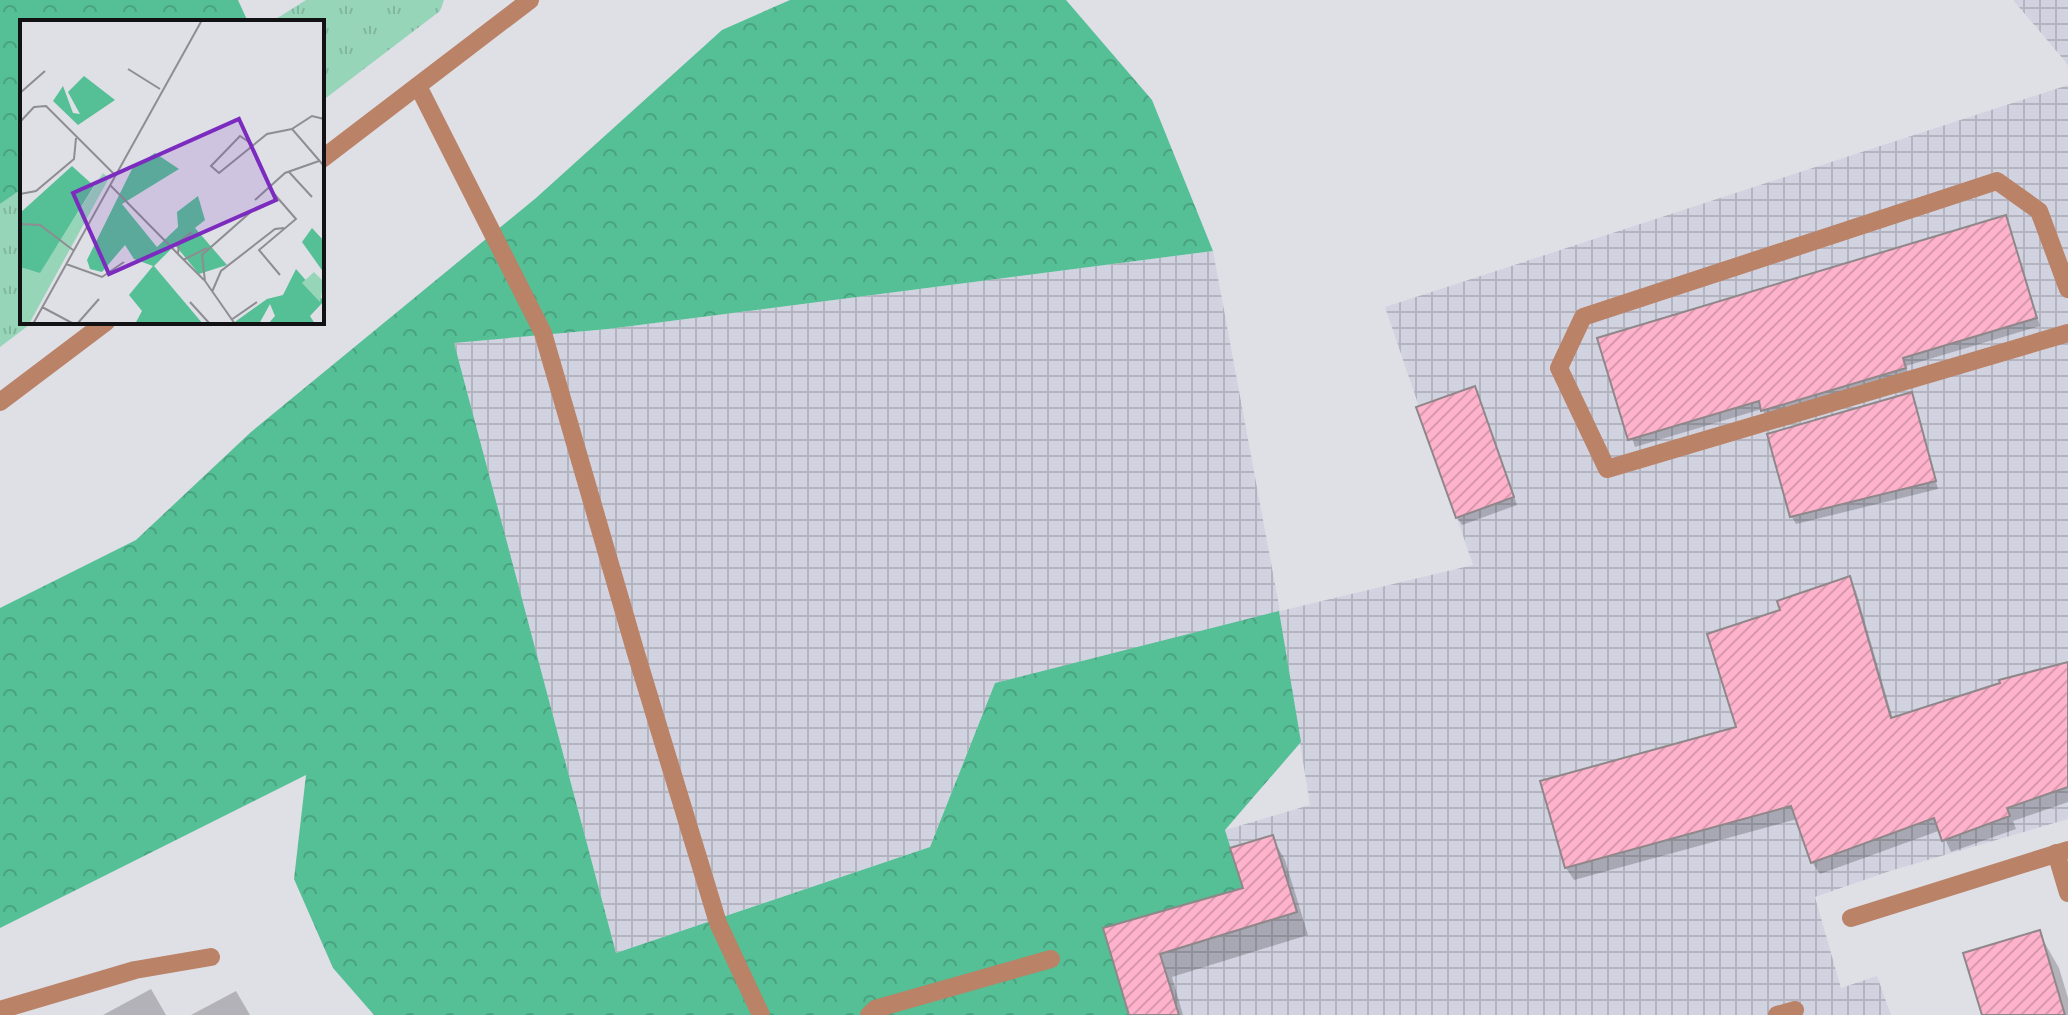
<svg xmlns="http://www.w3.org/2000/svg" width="2068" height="1015" font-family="Inter,sans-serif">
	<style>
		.industrial { fill: url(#industrial-grid) }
		.grass { fill: url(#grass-tufts) }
		.forest { fill: url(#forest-crowns) }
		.shadow { fill: #0003 }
		.building { fill: url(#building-hatch); stroke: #8f8789; stroke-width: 2 }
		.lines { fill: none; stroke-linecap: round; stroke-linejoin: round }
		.service { stroke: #ba8267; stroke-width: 18 }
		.inset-road { fill: none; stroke: #8d8d92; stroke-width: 2 }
		.view { fill: #7b2cbf; fill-opacity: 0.15; stroke: #7b2cbf; stroke-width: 4 }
		.inset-edge { fill: none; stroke: #121215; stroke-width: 4 }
	</style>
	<defs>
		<pattern id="industrial-grid" width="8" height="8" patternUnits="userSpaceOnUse" patternTransform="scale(2)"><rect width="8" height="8" fill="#d2d3e1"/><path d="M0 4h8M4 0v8" fill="none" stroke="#b3b4c0"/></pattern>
		<pattern id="grass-tufts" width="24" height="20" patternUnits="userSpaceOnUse" patternTransform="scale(2)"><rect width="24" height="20" fill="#97d5b9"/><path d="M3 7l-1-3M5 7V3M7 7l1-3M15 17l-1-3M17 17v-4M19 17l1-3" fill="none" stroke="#81b69e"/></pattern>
		<pattern id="forest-crowns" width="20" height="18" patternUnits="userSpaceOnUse" patternTransform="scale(2)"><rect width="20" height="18" fill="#55bf95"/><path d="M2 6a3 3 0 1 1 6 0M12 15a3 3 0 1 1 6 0" fill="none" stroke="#49a380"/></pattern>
		<pattern id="building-hatch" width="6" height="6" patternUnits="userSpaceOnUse" patternTransform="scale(2)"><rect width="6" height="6" fill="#feb2cc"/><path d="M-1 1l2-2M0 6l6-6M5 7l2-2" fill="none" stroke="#d998ae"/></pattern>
	</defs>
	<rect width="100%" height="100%" fill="#dfdfe6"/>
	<g class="industrial">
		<path d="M 2013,0 L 2068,0 L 2068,66 L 2064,60 Z"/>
		<path d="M 2068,85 L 2068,819 L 1890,871 L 1815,897 L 1841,988 L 1877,976 L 1891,1015 L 1129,1015 L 1103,928 L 1242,888 L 1225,830 L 1310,805 L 1279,612 L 995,683 L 930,847 L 616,953 L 453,343 L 608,329 L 1213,251 L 1280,611 L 1473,565 L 1385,307 Z"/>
	</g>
	<g class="grass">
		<path d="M 306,0 L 444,0 L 440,11 L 322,101 L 322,22 L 271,22 Z"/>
		<path d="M 22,189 L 22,322 L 33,322 L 0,347 L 0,204 Z"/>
	</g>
	<g class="forest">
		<path d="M 0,0 L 238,0 L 248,22 L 22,22 L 22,189 L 0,204 Z"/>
		<path d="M 790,0 L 1066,0 L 1152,100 L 1213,251 L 608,329 L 454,343 L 616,953 L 930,847 L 995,683 L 1279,611 L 1301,742 L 1225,830 L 1243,888 L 1103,928 L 1129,1015 L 374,1015 L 333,968 L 294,879 L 306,775 L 0,928 L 0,608 L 136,540 L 251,432 L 536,198 L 722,30 Z"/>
	</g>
	<g class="shadow">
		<path d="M 2005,218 L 2040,326 L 1906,366 L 1909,376 L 1767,418 L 1762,409 L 1635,447 L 1600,340 Z"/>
		<path d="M 1911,394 L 1915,401 L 1938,489 L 1796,524 L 1792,517 L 1770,436 Z"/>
		<path d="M 1479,396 L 1517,505 L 1462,525 L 1457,517 Z"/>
		<path d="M 1849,578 L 1856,591 L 1893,719 L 2068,662 L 2068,802 L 2013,821 L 2016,829 L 1951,852 L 1941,830 L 1820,874 L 1812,862 L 1797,819 L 1574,880 L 1566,868 L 1543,782 L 1738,728 L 1783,611 Z"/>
		<path d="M 1272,837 L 1285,860 L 1308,935 L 1172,977 L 1183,1015 L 1131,1015 L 1105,930 L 1245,889 Z"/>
		<path d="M 2039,933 L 2059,968 L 2068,998 L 2068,1015 L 1984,1015 Z"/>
		<path d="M 151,989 L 166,1015 L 103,1015 Z"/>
		<path d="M 236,991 L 250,1015 L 191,1015 Z"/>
	</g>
	<g class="building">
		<path d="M 2006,215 L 2037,318 L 1903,358 L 1906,368 L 1761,411 L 1759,401 L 1628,440 L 1597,338 Z"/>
		<path d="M 1475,386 L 1514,497 L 1456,518 L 1416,407 Z"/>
		<path d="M 1912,392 L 1936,481 L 1790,517 L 1767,434 Z"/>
		<path d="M 1850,576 L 1891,718 L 2000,683 L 1999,680 L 2068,662 L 2068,787 L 2007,808 L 2010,816 L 1942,841 L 1934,818 L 1811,863 L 1791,806 L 1565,868 L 1540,781 L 1736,727 L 1707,634 L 1780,610 L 1777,601 Z"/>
		<path d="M 1273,835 L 1297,912 L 1160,954 L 1179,1015 L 1129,1015 L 1103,928 L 1243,888 L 1230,848 Z"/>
		<path d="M 2040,930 L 2065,1015 L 1982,1015 L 1963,953 Z"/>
	</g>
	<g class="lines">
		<g class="service">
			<path d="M 418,86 L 543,333 L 635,650 L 718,923 L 761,1015"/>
			<path d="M 322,159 L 530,0"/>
			<path d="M 2068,289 L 2039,211 L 1997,181 L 1583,317 L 1559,368 L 1607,469 L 2068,333"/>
			<path d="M 0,402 L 106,322"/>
			<path d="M 2056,853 L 2068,893"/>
			<path d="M 1851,918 L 2068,850"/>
			<path d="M 0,1010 L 135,970 L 211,957"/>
			<path d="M 869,1015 L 875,1009 L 1051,959"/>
			<path d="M 1777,1015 L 1795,1010"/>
		</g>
	</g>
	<g transform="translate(20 20)">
		<rect width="304" height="304" fill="#dfdfe6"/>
		<path d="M 83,153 L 89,158 L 9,304 L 0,304 L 0,247 L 20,252 Z" fill="#97d5b9"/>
		<path d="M 64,56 L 95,80 L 58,105 L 33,81 L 43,66 L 53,93 L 60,94 L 48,72 ZM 135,133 L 159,149 L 102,184 L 137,227 L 158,207 L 157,192 L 178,176 L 185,200 L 175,208 L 207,245 L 179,254 L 155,225 L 134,246 L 183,304 L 115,304 L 122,291 L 109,275 L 133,246 L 114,239 L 105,225 L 82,252 L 70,249 L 67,240 L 112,149 ZM 52,146 L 74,166 L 20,253 L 0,247 L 0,193 ZM 292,208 L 304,221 L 304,253 L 282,222 ZM 276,249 L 304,281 L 290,296 L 295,304 L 248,304 L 255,296 L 250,284 L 239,304 L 212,304 L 247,279 L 263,275 Z" fill="#55bf95"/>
		<path d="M 294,252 L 304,262 L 300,282 L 282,263 Z" fill="#97d5b9"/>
		<path class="inset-road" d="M 108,49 L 140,69M 0,73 L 25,51M 304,99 L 292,96 L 272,109 L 304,146M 0,102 L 14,87 L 26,86 L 94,154M 232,124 L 220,116 L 191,146 L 199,153 L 247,114 L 272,109M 269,152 L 292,177M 90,165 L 158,234M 249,168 L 276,199 L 239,230 L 260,255M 0,174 L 16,171 L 54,139 L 56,118M 235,180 L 265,153 L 299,141M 0,204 L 20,205 L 53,230M 172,212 L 159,222 L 158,234 L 184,260M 163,240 L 187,228M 46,244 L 82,257 L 104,242M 192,272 L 201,251 L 255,209 L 264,208M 170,282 L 190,304M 22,287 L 54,304M 211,300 L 237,282M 13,304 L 182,0M 57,304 L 79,279M 215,304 L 185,261 L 182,235 L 233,190"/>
		<path class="view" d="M 219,99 L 256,180 L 89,254 L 53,173 Z"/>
		<rect width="304" height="304" class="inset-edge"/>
	</g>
</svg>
